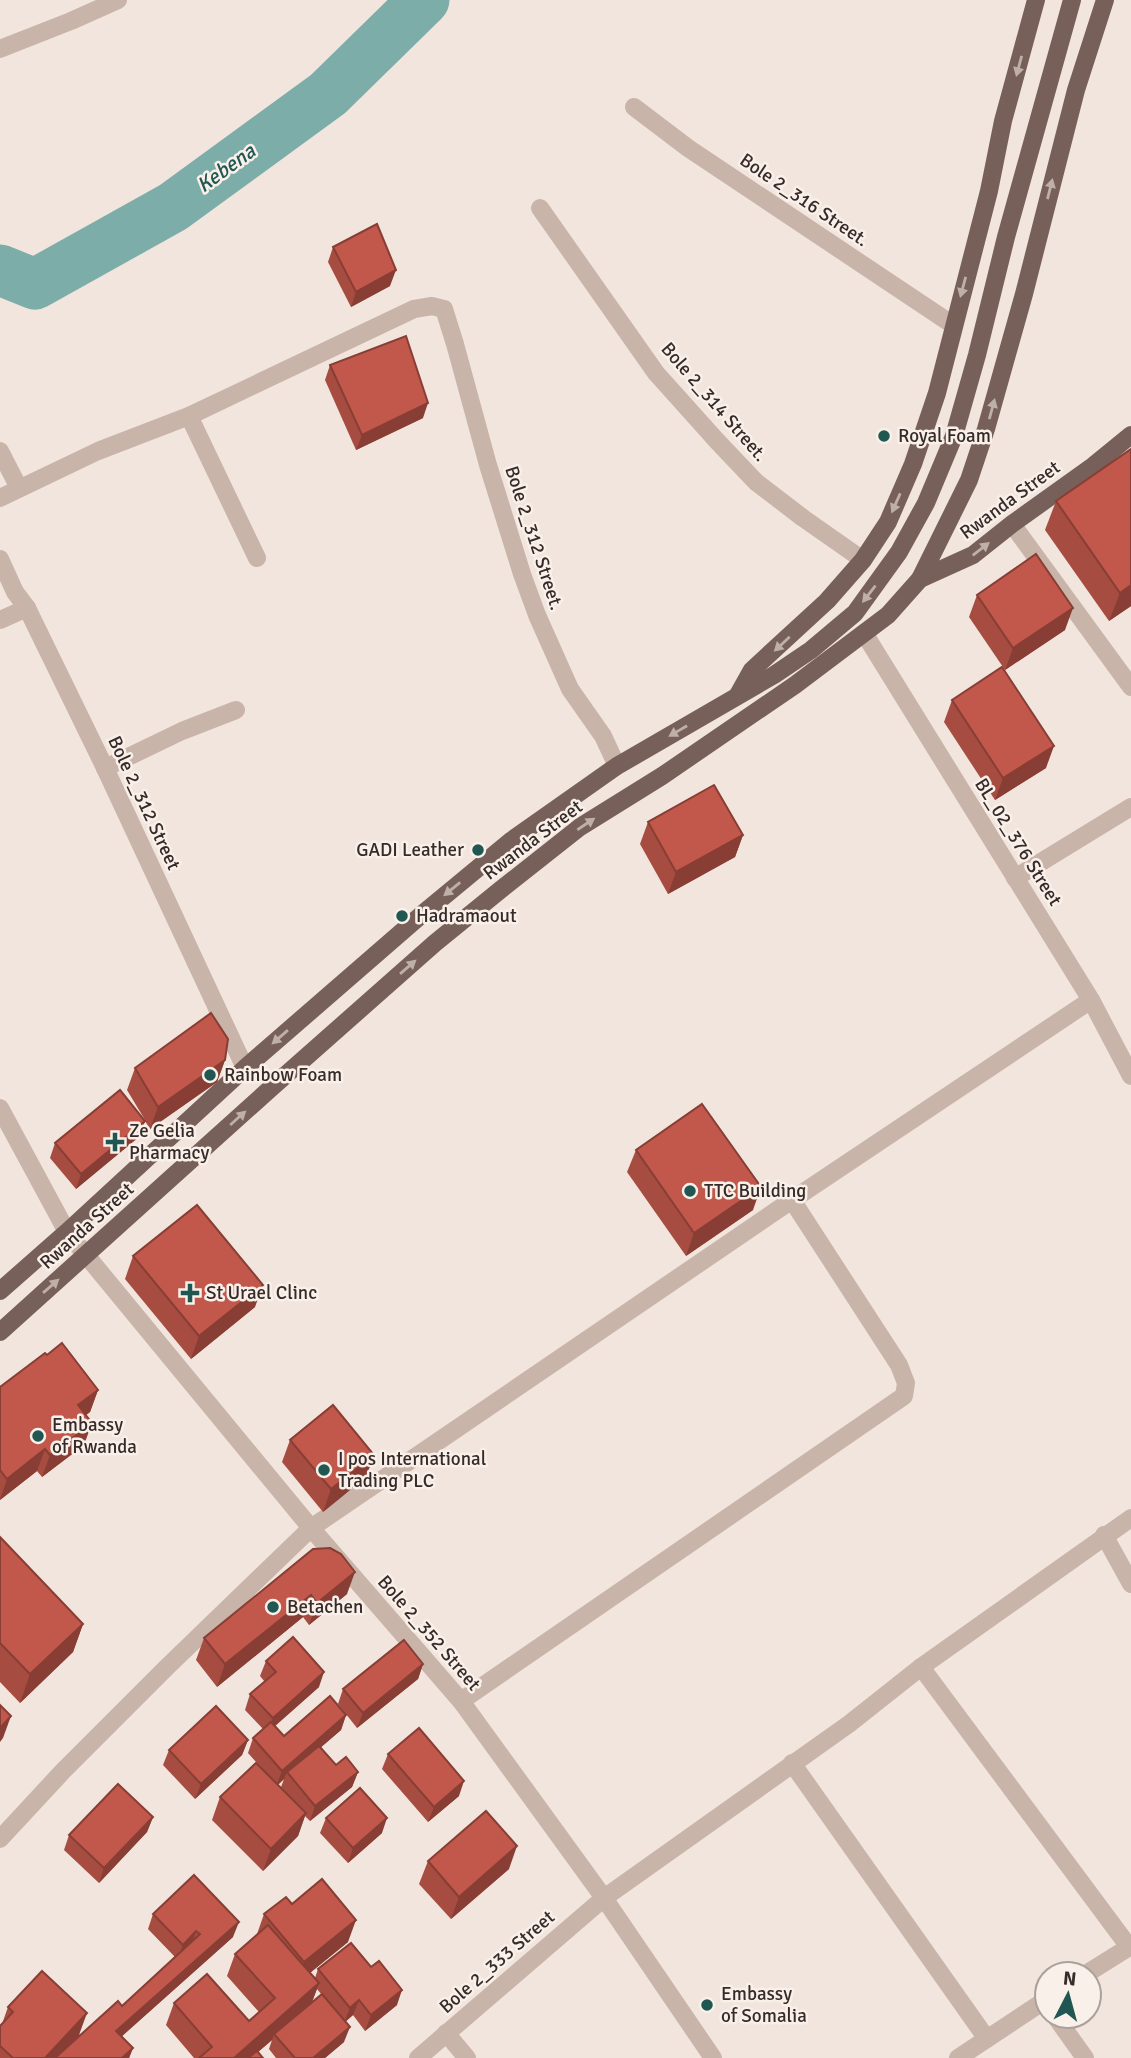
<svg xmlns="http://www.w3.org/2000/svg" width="1131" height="2058" font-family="Signika,sans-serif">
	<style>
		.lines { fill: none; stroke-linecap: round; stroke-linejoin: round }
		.river { stroke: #7dada9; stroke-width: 51 }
		.minor { stroke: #c9b4a9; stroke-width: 18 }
		.major { stroke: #78605a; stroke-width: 18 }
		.wall { fill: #a74c40; fill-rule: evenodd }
		.shaded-wall { fill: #883e34 }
		.building { fill: #c2584b; stroke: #883e34; stroke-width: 2 }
		.oneway { fill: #bfafa9 }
		.poi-dot { fill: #205753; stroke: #f9f0e9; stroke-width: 2.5 }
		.labels { text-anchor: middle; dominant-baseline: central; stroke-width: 5; stroke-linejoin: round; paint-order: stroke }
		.street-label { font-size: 19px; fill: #372b29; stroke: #f9f0e9 }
		.poi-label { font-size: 19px; fill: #372b29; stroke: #f9f0e9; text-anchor: start }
		.water-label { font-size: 21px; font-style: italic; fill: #205753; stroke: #f9f0e9 }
	</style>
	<rect width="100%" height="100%" fill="#f1e5dd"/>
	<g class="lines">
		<path class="river" d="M 0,270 L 35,284 L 173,207 L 328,94 L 424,0"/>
		<g class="minor">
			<path d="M 0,49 L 71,21 L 118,0"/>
			<path d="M 634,107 L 688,148 L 953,325"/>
			<path d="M 540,208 L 656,373 L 717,441 L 756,482 L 803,518 L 863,560"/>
			<path d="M 189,416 L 257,558"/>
			<path d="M 0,451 L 19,488"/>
			<path d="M 0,498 L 98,451 L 189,416 L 414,309 L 432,306 L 444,309 L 455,344 L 488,465 L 522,574 L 537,615 L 570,689 L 603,736 L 617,766"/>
			<path d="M 1012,524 L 1131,687"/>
			<path d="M 0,559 L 15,592 L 27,608 L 105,768 L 245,1068"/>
			<path d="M 0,620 L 27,608"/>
			<path d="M 864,633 L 1091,1000 L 1131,1076"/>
			<path d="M 105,768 L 182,731 L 236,710"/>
			<path d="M 1015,878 L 1131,807"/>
			<path d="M 0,1108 L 67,1232 L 311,1528 L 461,1701 L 604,1898 L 713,2058"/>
			<path d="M 1104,1535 L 1131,1584"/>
			<path d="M 921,1667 L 1129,1947"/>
			<path d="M 461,1701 L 904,1396 L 906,1383 L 899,1365 L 792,1200"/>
			<path d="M 792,1763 L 987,2039"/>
			<path d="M 0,1839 L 63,1771 L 166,1668 L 311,1528 L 792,1200 L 1091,1000"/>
			<path d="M 1086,1974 L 1131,1946"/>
			<path d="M 1055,2016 L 1085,2058"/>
			<path d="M 446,2033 L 467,2058"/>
			<path d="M 418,2058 L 604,1898 L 849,1724 L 921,1667 L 1131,1518"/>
			<path d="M 958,2058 L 1047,1999"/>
		</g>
		<g class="major">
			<path d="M 920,579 L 969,480 L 986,429 L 1024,294 L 1076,90 L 1105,0"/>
			<path d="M 738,695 L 752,670 L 827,601 L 863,560 L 888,522 L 913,464 L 937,393 L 989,191 L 1003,121 L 1036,0"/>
			<path d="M 0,1291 L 67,1232 L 245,1068 L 420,916 L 512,840 L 617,766 L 774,675 L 811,650 L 855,613 L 899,552 L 926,503 L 954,436 L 977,355 L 1006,237 L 1072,0"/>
			<path d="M 0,1332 L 271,1088 L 435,943 L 499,891 L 580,827 L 662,776 L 795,685 L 888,615 L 920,579 L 973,555 L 1012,524 L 1093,466 L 1131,435"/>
		</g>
	</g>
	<g class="wall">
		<path d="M 333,247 L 390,286 L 351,307 L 328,262 Z"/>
		<path d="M 330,365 L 423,418 L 356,450 L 325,380 Z"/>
		<path d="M 1131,449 L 1131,606 L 1109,621 L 1045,530 L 1056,501 Z"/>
		<path d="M 977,595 L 1065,630 L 1005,670 L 969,617 Z"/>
		<path d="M 952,700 L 1046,768 L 995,800 L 944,722 Z"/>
		<path d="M 648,822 L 743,835 L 735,857 L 668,894 L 640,844 Z"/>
		<path d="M 225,1060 L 217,1082 L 150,1129 L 145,1121 L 140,1136 L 76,1189 L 50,1158 L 55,1143 L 145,1120 L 127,1090 L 135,1068 Z"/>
		<path d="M 636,1150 L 753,1210 L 686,1256 L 627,1172 Z"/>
		<path d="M 133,1256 L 255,1307 L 191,1359 L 125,1279 Z"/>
		<path d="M 47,1355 L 98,1390 L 90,1412 L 86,1415 L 84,1445 L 42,1477 L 37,1471 L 0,1500 L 0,1387 Z"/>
		<path d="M 290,1440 L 374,1455 L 366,1477 L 323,1512 L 282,1462 Z"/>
		<path d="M 0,1537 L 83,1624 L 73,1652 L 20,1703 L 0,1682 Z"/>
		<path d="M 313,1549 L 347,1594 L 309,1625 L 303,1617 L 217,1687 L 196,1660 L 204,1638 Z"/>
		<path d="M 266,1661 L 319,1687 L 275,1726 L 284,1736 L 346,1715 L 341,1730 L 321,1747 L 336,1765 L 358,1772 L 352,1787 L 310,1821 L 305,1816 L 298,1836 L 263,1871 L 212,1820 L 220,1797 L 257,1763 L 248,1753 L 253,1738 L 263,1729 L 245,1710 L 250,1694 L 265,1682 L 260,1676 ZM 284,1779 L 281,1787 L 288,1795 L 278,1785 Z"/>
		<path d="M 423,1664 L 418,1679 L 357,1728 L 338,1704 L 343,1689 Z"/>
		<path d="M 248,1740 L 242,1755 L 195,1799 L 163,1765 L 169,1750 Z"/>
		<path d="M 388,1754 L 459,1796 L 428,1822 L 382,1769 Z"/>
		<path d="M 153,1817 L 147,1832 L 99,1883 L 64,1850 L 69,1835 Z"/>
		<path d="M 326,1818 L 382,1833 L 348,1863 L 320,1833 Z"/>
		<path d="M 428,1861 L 509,1869 L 451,1919 L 419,1884 Z"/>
		<path d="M 292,1904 L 348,1942 L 310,1973 L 315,1978 L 318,1969 L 397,2005 L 365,2031 L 353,2015 L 345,2022 L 344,2042 L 325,2058 L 276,2058 L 269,2049 L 272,2040 L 258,2052 L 263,2058 L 194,2058 L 166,2025 L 174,2003 L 249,2021 L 259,2012 L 227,1976 L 235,1954 L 257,1934 L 264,1914 ZM 317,1989 L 322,1995 L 312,2002 Z"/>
		<path d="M 153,1914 L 233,1937 L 122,2036 L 133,2048 L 129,2058 L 0,2058 L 0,2026 L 2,2024 L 8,2007 L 79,2035 L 122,2006 L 175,1957 L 148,1929 Z"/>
	</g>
	<g class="shaded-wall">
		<path d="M 396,270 L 390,286 L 351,307 L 356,292 Z"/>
		<path d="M 428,403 L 423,418 L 356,450 L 362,435 Z"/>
		<path d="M 1131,585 L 1131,606 L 1109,621 L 1120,593 Z"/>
		<path d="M 1073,608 L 1065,630 L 1005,670 L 1013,648 Z"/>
		<path d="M 1054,746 L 1046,768 L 995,800 L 1003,778 Z"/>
		<path d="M 743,835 L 735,857 L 668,894 L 676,872 Z"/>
		<path d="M 225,1060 L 217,1082 L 150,1129 L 158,1107 Z"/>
		<path d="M 145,1121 L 140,1136 L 76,1189 L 81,1174 Z"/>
		<path d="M 761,1187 L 753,1210 L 686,1256 L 694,1233 Z"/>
		<path d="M 263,1285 L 255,1307 L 191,1359 L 199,1336 Z"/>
		<path d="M 98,1390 L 90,1412 L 70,1427 L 78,1405 Z"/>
		<path d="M 92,1423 L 84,1445 L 42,1477 L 50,1455 Z"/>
		<path d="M 45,1449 L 37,1471 L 0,1500 L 7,1479 Z"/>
		<path d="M 374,1455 L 366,1477 L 323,1512 L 331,1489 Z"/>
		<path d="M 355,1572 L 347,1594 L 309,1625 L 317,1603 Z"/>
		<path d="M 311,1595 L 303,1617 L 217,1687 L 225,1664 Z"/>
		<path d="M 83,1624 L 73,1652 L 20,1703 L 30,1674 Z"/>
		<path d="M 423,1664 L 418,1679 L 357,1728 L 363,1713 Z"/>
		<path d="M 324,1672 L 319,1687 L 267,1733 L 273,1718 Z"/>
		<path d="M 346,1715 L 341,1730 L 289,1775 L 287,1772 L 284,1779 L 276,1786 L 282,1771 Z"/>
		<path d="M 11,1716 L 3,1738 L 0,1742 L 0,1728 Z"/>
		<path d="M 248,1740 L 242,1755 L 195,1799 L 201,1784 Z"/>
		<path d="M 358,1772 L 352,1787 L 310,1821 L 315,1806 Z"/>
		<path d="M 464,1781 L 459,1796 L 428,1822 L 434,1807 Z"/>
		<path d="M 306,1813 L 298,1836 L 263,1871 L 271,1849 Z"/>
		<path d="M 153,1817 L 147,1832 L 99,1883 L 104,1868 Z"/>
		<path d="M 387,1818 L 382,1833 L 348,1863 L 353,1848 Z"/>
		<path d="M 517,1846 L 509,1869 L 451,1919 L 459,1897 Z"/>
		<path d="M 356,1920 L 348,1942 L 296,1984 L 304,1962 Z"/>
		<path d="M 239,1922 L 233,1937 L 111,2046 L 116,2031 Z"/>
		<path d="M 196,1931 L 191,1946 L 177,1960 L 183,1945 Z"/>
		<path d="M 319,1983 L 311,2005 L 274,2034 L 272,2040 L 251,2058 L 234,2058 Z"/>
		<path d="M 402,1990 L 397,2005 L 365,2031 L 371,2015 Z"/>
		<path d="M 359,2000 L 353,2015 L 344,2023 L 350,2008 Z"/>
		<path d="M 87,2013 L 79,2035 L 58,2058 L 45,2058 Z"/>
		<path d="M 350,2027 L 344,2042 L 325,2058 L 313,2058 Z"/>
		<path d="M 133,2048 L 129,2058 L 122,2058 Z"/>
	</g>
	<g class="building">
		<path d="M 377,224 L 396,270 L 356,292 L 333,247 Z"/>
		<path d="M 406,336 L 428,403 L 362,435 L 330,365 Z"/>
		<path d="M 1131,449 L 1131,585 L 1120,593 L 1056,501 Z"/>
		<path d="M 1036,554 L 1073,608 L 1013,648 L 977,595 Z"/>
		<path d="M 1002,667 L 1054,746 L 1003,778 L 952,700 Z"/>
		<path d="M 714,785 L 743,835 L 676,872 L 648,822 Z"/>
		<path d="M 211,1013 L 228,1039 L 225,1060 L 158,1107 L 135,1068 Z"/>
		<path d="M 120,1090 L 145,1121 L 81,1174 L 55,1143 Z"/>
		<path d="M 702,1104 L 761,1187 L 694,1233 L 636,1150 Z"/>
		<path d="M 197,1205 L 263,1285 L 199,1336 L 133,1256 Z"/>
		<path d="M 62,1343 L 98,1390 L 78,1405 L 92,1423 L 50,1455 L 45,1449 L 7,1479 L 0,1470 L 0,1387 L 45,1353 L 47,1355 Z"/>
		<path d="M 333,1405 L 374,1455 L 331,1489 L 290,1440 Z"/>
		<path d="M 0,1537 L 83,1624 L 30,1674 L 0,1643 Z"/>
		<path d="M 330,1548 L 341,1554 L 355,1572 L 317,1603 L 311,1595 L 225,1664 L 204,1638 L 313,1549 Z"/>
		<path d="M 293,1637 L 324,1672 L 273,1718 L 250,1694 L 276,1672 L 266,1661 Z"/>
		<path d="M 404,1640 L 423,1664 L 363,1713 L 343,1689 Z"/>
		<path d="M 330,1696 L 346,1715 L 282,1771 L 253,1738 L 271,1722 L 284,1736 Z"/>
		<path d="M 0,1705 L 11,1716 L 0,1728 Z"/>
		<path d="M 216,1706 L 248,1740 L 201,1784 L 169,1750 Z"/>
		<path d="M 419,1728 L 464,1781 L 434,1807 L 388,1754 Z"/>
		<path d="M 319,1746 L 336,1765 L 346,1757 L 358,1772 L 315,1806 L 287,1772 Z"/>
		<path d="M 256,1763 L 306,1813 L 271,1849 L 220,1797 Z"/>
		<path d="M 118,1784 L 153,1817 L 104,1868 L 69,1835 Z"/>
		<path d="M 360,1788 L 387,1818 L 353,1848 L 326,1818 Z"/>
		<path d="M 486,1811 L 517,1846 L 459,1897 L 428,1861 Z"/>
		<path d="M 194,1875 L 239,1922 L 116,2031 L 133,2048 L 122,2058 L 55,2058 L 118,2001 L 122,2006 L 200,1934 L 196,1931 L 183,1945 L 153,1914 Z"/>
		<path d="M 322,1879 L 356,1920 L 304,1962 L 264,1914 L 286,1897 L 292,1904 Z"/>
		<path d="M 268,1925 L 319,1983 L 234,2058 L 199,2058 L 212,2047 L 174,2003 L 207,1974 L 249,2021 L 275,1998 L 235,1954 Z"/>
		<path d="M 351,1943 L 371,1967 L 379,1961 L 402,1990 L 371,2015 L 359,2000 L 350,2008 L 318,1969 Z"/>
		<path d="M 42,1971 L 87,2013 L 45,2058 L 13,2058 L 0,2046 L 0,2026 L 13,2012 L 8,2007 Z"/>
		<path d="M 322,1994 L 350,2027 L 313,2058 L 295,2058 L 274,2034 Z"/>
		<path d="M 257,2051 L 263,2058 L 248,2058 Z"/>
	</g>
	<defs><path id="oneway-solid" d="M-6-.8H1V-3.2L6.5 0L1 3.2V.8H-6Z" transform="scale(1.75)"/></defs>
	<g class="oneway">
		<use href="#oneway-solid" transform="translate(1019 66) rotate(105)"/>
		<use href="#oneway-solid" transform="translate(1050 189) rotate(-76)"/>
		<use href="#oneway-solid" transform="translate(963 287) rotate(105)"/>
		<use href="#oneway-solid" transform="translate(992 409) rotate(-75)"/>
		<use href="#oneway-solid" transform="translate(896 503) rotate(114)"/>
		<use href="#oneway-solid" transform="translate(981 549) rotate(-38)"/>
		<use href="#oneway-solid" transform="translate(869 594) rotate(128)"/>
		<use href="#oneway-solid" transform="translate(782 644) rotate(137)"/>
		<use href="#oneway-solid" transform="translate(678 731) rotate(150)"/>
		<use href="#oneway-solid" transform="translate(586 824) rotate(-34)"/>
		<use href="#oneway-solid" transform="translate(452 889) rotate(141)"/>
		<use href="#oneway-solid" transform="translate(408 967) rotate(-41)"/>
		<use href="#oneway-solid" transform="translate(280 1037) rotate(139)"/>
		<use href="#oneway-solid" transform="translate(238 1118) rotate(-42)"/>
		<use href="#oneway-solid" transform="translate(51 1286) rotate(-41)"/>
	</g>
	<g class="poi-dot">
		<circle cx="884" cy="436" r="7"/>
		<circle cx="478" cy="850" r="7"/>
		<circle cx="402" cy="916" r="7"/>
		<circle cx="210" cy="1075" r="7"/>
		<path d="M111.5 1131.5h7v7h7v7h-7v7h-7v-7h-7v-7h7z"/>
		<circle cx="690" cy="1191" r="7"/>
		<path d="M186.5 1282.5h7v7h7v7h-7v7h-7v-7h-7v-7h7z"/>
		<circle cx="38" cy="1436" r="7"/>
		<circle cx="324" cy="1470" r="7"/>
		<circle cx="273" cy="1607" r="7"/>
		<circle cx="707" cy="2005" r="7"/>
	</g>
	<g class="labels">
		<g class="street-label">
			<text transform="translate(804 200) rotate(34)">Bole 2_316 Street.</text>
			<text transform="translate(714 402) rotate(49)">Bole 2_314 Street.</text>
			<text transform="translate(1010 500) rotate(-36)">Rwanda Street</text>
			<text transform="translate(534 538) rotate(72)">Bole 2_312 Street.</text>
			<text transform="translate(144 803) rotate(65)">Bole 2_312 Street</text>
			<text transform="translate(533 840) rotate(-37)">Rwanda Street</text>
			<text transform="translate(1018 842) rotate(58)">BL_02_376 Street</text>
			<text transform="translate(87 1226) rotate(-42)">Rwanda Street</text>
			<text transform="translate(429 1633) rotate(49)">Bole 2_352 Street</text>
			<text transform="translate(497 1962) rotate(-41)">Bole 2_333 Street</text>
		</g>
		<g class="poi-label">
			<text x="898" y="436">Royal Foam</text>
			<text x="464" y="850" text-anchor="end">GADI Leather</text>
			<text x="416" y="916">Hadramaout</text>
			<text x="224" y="1075">Rainbow Foam</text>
			<text x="129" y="1131">Ze Gelia<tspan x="129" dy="22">Pharmacy</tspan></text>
			<text x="704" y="1191">TTC Building</text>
			<text x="206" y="1293">St Urael Clinc</text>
			<text x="52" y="1425">Embassy<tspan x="52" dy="22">of Rwanda</tspan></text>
			<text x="338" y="1459">I pos International<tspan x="338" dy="22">Trading PLC</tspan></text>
			<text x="287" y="1607">Betachen</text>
			<text x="721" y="1994">Embassy<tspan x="721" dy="22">of Somalia</tspan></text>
		</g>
		<g class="water-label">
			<text transform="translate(226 168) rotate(-36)">Kebena</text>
		</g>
	</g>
	<g transform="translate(1068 1995) rotate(6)"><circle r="33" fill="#f9f0e9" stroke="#aba19c" stroke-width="2"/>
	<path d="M0-5L12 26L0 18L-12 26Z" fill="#205753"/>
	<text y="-10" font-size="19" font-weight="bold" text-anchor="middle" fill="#372b29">N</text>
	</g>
</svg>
